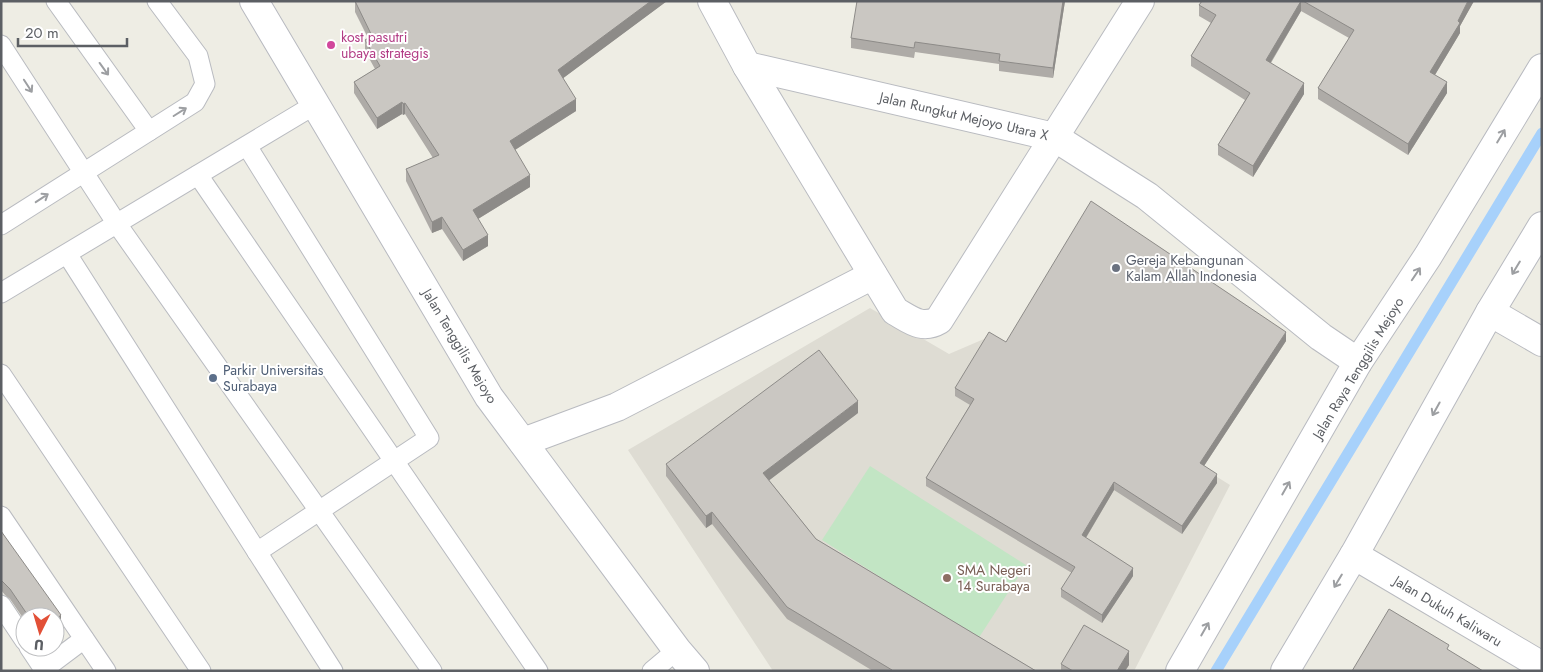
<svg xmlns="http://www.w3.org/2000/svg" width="1543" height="672" font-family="Jost,sans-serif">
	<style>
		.education { fill: #dedcd3 }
		.pitch { fill: #c2e5c4 }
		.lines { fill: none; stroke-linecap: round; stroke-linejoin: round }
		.stream { stroke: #a7d1fb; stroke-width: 11 }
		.lane-casing { stroke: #b9bbc0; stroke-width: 21 }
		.street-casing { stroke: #b9bbc0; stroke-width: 30 }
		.secondary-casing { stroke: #b8bac0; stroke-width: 30 }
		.lane { stroke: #fff; stroke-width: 19 }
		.street { stroke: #fff; stroke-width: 28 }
		.secondary { stroke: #fff; stroke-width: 28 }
		.wall { fill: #aeaba7 }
		.shaded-wall { fill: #8d8b88 }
		.building { fill: #cac7c2; stroke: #8d8b88 }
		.oneway { stroke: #9d9fa2 }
		.hotel-dot { fill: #d1479c; stroke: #fff; stroke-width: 2 }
		.worship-dot { fill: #6b7280; stroke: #fff; stroke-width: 2 }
		.service-dot { fill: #5c6f8a; stroke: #fff; stroke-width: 2 }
		.education-dot { fill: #8d6e63; stroke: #fff; stroke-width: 2 }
		.labels { text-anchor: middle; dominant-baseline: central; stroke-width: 4; stroke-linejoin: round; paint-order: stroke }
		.hotel-label { font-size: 14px; fill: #b23c85; stroke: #fff; text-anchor: start }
		.street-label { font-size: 14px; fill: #5c5f64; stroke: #fff }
		.worship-label { font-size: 14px; fill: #5b616d; stroke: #fff; text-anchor: start }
		.service-label { font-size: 14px; fill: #4e5e75; stroke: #fff; text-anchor: start }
		.education-label { font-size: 14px; fill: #785e54; stroke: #fff; text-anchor: start }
	</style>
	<rect width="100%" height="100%" fill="#eeede4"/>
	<path class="education" d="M 870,308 L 949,354 L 991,336 L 1230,485 L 1134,671 L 773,671 L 628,450 Z"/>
	<path class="pitch" d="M 870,466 L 1026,565 L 978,639 L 822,540 Z"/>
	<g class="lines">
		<path class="stream" d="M 1216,671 L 1542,133"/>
		<g class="lane-casing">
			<g id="lane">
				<path d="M 56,1 L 149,131"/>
				<path d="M 1,45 L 117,224 L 432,671"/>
				<path d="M 247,146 L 429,438 L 257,552"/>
				<path d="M 198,175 L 538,671"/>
				<path d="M 1,225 L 195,102 L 205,84 L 198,56 L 157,1"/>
				<path d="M 67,254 L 333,671"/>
				<path d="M 1,293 L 316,104"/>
				<path d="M 1,374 L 201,671"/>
				<path d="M 1,516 L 106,671"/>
				<path d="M 1,605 L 25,641"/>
				<path d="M 29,647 L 45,671"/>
				<path d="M 44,669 L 84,639"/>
				<path d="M 652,671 L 677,650"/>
			</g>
		</g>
		<g class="street-casing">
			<g id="street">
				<path d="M 712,1 L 747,66 L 895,311 C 911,320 922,330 939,320 L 1140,1"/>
				<path d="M 747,66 L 1054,137 L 1147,196 L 1321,337 L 1358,362"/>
				<path d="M 1490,312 L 1542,342"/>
				<path d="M 523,442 L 617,407 L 873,275"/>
				<path d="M 1354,555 L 1542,666"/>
			</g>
		</g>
		<g class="secondary-casing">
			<g id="secondary">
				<path d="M 254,1 L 489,397 L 677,650 L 695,671"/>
				<path d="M 1180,671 L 1358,362 L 1428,256 L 1542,68"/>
				<path d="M 1285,671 L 1354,555 L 1490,312 L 1542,226"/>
			</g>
		</g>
		<use href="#lane" class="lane"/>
		<use href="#street" class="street"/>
		<use href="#secondary" class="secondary"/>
	</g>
	<g class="wall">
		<path d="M 355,1 L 667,1 L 563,78 L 576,111 L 515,150 L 530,187 L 478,219 L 488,246 L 463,261 L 442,229 L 432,233 L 406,181 L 406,169 L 433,158 L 405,114 L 403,115 L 402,114 L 377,129 L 354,93 L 354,82 L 375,69 L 365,51 L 365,40 L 368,38 L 355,12 Z"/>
		<path d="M 1065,1 L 1053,78 L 999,71 L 999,64 L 915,52 L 914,58 L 851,48 L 851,38 Z"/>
		<path d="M 1202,1 L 1474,1 L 1460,26 L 1460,33 L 1435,75 L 1447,93 L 1408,155 L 1318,99 L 1318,88 L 1349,38 L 1301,11 L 1271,63 L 1304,94 L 1253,177 L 1218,155 L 1218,145 L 1245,100 L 1191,66 L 1191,56 L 1211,23 L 1199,16 L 1199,5 Z"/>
		<path d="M 1286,341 L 1204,466 L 1217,483 L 1182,534 L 1114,490 L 1086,538 L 1133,576 L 1102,623 L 1061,597 L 1061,589 L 1072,573 L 926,486 L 926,478 L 970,405 L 955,396 L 955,388 L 1006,342 Z"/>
		<path d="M 858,413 L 769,480 L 816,539 L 1036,671 L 873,671 L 787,619 L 712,524 L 706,528 L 666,476 L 666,464 Z"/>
		<path d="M 1,531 L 61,625 L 55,630 L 55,617 L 25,617 L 25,621 L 10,599 L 5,595 L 1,590 Z"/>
		<path d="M 1061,664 L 1129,665 L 1125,671 L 1061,671 Z"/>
	</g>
	<g class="shaded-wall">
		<path d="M 651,1 L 667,1 L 558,82 L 558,70 Z"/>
		<path d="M 1063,1 L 1065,1 L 1053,78 L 1053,68 Z"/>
		<path d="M 1301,1 L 1301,11 L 1266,70 L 1266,60 Z"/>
		<path d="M 1468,1 L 1474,1 L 1460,26 L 1460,33 L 1430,83 L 1430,72 Z"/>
		<path d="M 1447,82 L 1447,93 L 1408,155 L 1408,144 Z"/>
		<path d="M 1304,83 L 1304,94 L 1253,177 L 1253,166 Z"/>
		<path d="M 576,99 L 576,111 L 510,153 L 510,141 Z"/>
		<path d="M 402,102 L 402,114 L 377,129 L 377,118 Z"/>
		<path d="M 405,103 L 405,114 L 403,115 L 403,104 Z"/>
		<path d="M 530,175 L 530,187 L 473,222 L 473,210 Z"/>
		<path d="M 442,217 L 442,229 L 432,233 L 432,222 Z"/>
		<path d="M 488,235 L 488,246 L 463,261 L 463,250 Z"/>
		<path d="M 1286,332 L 1286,341 L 1200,472 L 1200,463 Z"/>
		<path d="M 858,401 L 858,413 L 763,485 L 763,473 Z"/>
		<path d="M 1217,474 L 1217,483 L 1182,534 L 1182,526 Z"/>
		<path d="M 1114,482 L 1114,490 L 1082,544 L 1082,535 Z"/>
		<path d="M 712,512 L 712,524 L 706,528 L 706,516 Z"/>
		<path d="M 1133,568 L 1133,576 L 1102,623 L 1102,615 Z"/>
		<path d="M 61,615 L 61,625 L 55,630 L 55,620 Z"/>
		<path d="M 1129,651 L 1129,665 L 1125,671 L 1117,671 Z"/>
	</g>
	<g class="building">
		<path d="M 355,1 L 651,1 L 558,70 L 576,99 L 510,141 L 530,175 L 473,210 L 488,235 L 463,250 L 442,217 L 432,222 L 406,169 L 439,155 L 405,103 L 403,104 L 402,102 L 377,118 L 354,82 L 380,66 L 365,40 L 372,36 Z"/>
		<path d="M 857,1 L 1063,1 L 1053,68 L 999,61 L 1000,54 L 915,42 L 914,48 L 851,38 Z"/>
		<path d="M 1202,1 L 1301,1 L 1266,60 L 1304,83 L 1253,166 L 1218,145 L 1250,93 L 1191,56 L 1216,15 L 1199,5 Z"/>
		<path d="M 1303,1 L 1468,1 L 1458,21 L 1460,23 L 1430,72 L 1447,82 L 1408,144 L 1318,88 L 1354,30 Z"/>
		<path d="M 1091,201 L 1286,332 L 1200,463 L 1217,474 L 1182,526 L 1114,482 L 1082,535 L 1133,568 L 1102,615 L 1061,589 L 1075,567 L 926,478 L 974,399 L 955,388 L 989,332 L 1006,342 Z"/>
		<path d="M 819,350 L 858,401 L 763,473 L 816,539 L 1036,671 L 890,671 L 892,670 L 787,607 L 712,512 L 706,516 L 666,464 Z"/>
		<path d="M 1,531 L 61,615 L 55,620 L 55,617 L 29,617 L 10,589 L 1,580 Z"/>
		<path d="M 1389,609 L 1449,645 L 1447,649 L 1483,671 L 1352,671 Z"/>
		<path d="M 1084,625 L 1129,651 L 1117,671 L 1073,671 L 1061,664 Z"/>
	</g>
	<defs><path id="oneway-shaft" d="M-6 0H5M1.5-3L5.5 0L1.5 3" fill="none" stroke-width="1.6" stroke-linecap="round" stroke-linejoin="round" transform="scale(1.25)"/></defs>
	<g class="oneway">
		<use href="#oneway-shaft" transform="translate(104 69) rotate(54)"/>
		<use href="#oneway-shaft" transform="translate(28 86) rotate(57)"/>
		<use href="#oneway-shaft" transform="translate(180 112) rotate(-32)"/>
		<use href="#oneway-shaft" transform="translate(1501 136) rotate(-59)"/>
		<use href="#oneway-shaft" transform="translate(42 198) rotate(-33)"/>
		<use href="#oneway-shaft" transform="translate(1516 268) rotate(121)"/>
		<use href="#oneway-shaft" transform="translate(1416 274) rotate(-56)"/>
		<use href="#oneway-shaft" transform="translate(1436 409) rotate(119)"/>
		<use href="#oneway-shaft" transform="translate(1286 488) rotate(-60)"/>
		<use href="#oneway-shaft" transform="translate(1338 581) rotate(121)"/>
		<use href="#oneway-shaft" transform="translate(1205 629) rotate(-60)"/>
	</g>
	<circle class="hotel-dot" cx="331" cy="45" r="5"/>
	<circle class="worship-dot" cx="1116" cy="268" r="5"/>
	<circle class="service-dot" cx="213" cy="378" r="5"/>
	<circle class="education-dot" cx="947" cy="578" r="5"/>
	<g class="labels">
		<g class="hotel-label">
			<text x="341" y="37">kost pasutri<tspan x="341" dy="16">ubaya strategis</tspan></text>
		</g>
		<g class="street-label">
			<text transform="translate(964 116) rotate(13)">Jalan Rungkut Mejoyo Utara X</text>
			<text transform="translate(460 346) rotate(59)">Jalan Tenggilis Mejoyo</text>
			<text transform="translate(1358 368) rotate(-59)">Jalan Raya Tenggilis Mejoyo</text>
			<text transform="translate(1448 611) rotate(31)">Jalan Dukuh Kaliwaru</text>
		</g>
		<g class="worship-label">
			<text x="1126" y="260">Gereja Kebangunan<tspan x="1126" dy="16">Kalam Allah Indonesia</tspan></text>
		</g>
		<g class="service-label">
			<text x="223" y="370">Parkir Universitas<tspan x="223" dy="16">Surabaya</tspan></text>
		</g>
		<g class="education-label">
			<text x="957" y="570">SMA Negeri<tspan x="957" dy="16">14 Surabaya</tspan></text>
		</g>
	</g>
	<rect width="1543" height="672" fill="none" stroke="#5c5f64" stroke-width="5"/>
	<g transform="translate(40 632) rotate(185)"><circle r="24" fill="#ffffff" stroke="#bebfc1"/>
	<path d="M0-4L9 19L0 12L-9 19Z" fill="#e25037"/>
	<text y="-8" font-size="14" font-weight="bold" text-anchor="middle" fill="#5c5f64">U</text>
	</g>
	<path d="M18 38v8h109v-8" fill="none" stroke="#5c5f64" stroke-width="2.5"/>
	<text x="25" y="38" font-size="15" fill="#5c5f64" stroke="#ffffff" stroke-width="4" paint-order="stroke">20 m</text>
</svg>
